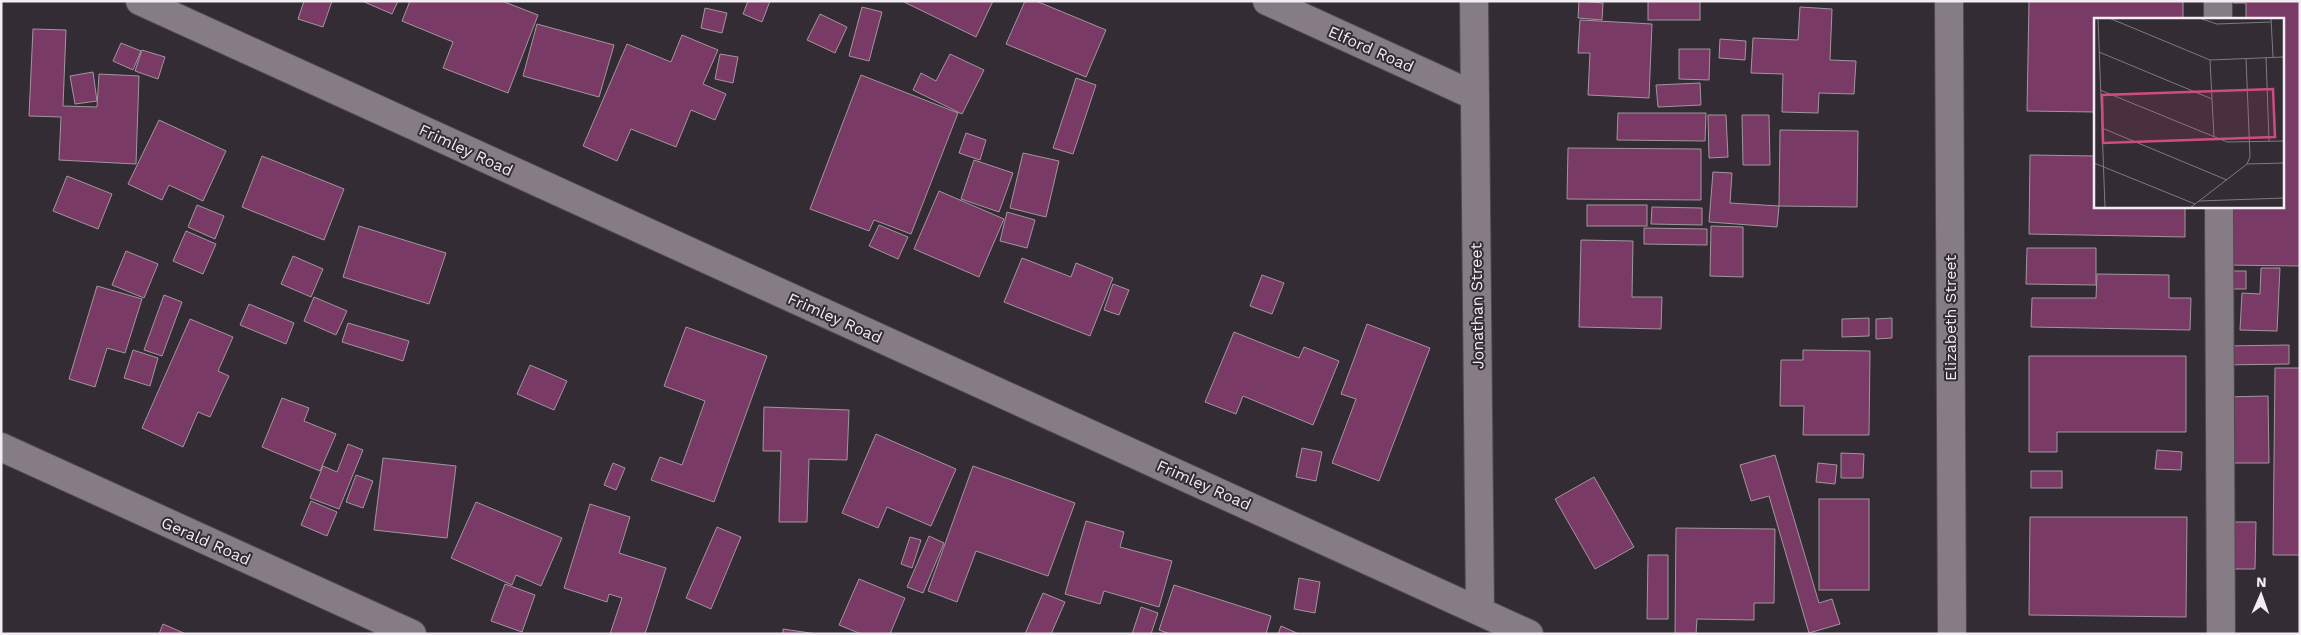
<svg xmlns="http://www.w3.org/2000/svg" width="2301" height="635" font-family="'Work Sans',sans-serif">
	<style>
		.building { fill: #7a3a66; stroke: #a1969d }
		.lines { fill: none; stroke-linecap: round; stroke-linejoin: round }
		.minor-casing { stroke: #4e494f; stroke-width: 30 }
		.minor { stroke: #857c85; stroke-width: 28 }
		.labels { text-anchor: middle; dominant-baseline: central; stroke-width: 4; stroke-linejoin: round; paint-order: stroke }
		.street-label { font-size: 16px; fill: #f1edf2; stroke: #332c34 }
		.inset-road { fill: none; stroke: #7f7980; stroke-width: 1 }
		.view { fill: #ce4d81; fill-opacity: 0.15; stroke: #ce4d81; stroke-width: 2.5 }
		.inset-edge { fill: none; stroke: #f1edf2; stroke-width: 2.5 }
	</style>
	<rect width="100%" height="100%" fill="#332c34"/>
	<g class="building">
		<path d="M 304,1 L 332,1 L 323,27 L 298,19 Z"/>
		<path d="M 362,1 L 398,1 L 392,14 Z"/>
		<path d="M 410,1 L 502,1 L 538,15 L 508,93 L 443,68 L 453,42 L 402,21 Z"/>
		<path d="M 748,1 L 770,1 L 762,22 L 743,14 Z"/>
		<path d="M 902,1 L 993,1 L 976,37 Z"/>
		<path d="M 1025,1 L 1036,1 L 1106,30 L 1086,77 L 1006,44 Z"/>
		<path d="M 1579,1 L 1603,3 L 1602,20 L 1578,18 Z"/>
		<rect x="1648" y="1" width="52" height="19"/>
		<path d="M 2029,1 L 2183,1 L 2183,19 L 2095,19 L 2095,112 L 2027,111 Z"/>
		<path d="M 2226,1 L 2300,1 L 2300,266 L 2225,265 L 2225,206 L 2282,206 L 2282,19 L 2246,19 L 2246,3 L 2226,3 Z"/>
		<path d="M 862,7 L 882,12 L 869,61 L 849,56 Z"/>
		<path d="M 1800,7 L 1832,9 L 1830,60 L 1856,61 L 1854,94 L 1819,93 L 1818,113 L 1782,112 L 1783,74 L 1751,73 L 1753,38 L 1798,40 Z"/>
		<path d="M 705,8 L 727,13 L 722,33 L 701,28 Z"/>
		<path d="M 820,14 L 847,27 L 835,53 L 807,40 Z"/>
		<path d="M 1580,20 L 1652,24 L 1649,98 L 1588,95 L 1590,53 L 1578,53 Z"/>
		<path d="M 537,24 L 614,45 L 599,97 L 523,76 Z"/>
		<path d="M 33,29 L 66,30 L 63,106 L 97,107 L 99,74 L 139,76 L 136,164 L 59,160 L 61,117 L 29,116 Z"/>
		<path d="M 682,35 L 718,50 L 703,84 L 726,94 L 715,120 L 691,110 L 676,147 L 631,129 L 617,161 L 583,146 L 627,44 L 671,62 Z"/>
		<path d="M 1720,39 L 1746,41 L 1745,60 L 1719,58 Z"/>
		<path d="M 121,43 L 141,51 L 133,70 L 113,61 Z"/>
		<path d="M 1679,49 L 1710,49 L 1709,80 L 1679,79 Z"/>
		<path d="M 142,50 L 165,57 L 158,79 L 135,71 Z"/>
		<path d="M 720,54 L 738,57 L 733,83 L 715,79 Z"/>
		<path d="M 950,54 L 984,70 L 962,114 L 913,90 L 921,73 L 936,81 Z"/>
		<path d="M 93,72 L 97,101 L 75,104 L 70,76 Z"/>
		<path d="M 861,75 L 958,113 L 911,234 L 874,220 L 869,231 L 810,209 Z"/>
		<path d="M 1076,78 L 1096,85 L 1073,154 L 1053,148 Z"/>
		<path d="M 1700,83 L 1701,105 L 1658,107 L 1656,85 Z"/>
		<path d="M 1618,113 L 1706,113 L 1705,141 L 1617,140 Z"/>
		<path d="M 1708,115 L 1726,115 L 1728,157 L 1709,158 Z"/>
		<path d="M 1742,115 L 1769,115 L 1770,165 L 1743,165 Z"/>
		<path d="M 159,120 L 226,151 L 203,201 L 169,185 L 162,200 L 128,184 Z"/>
		<path d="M 1780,130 L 1858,131 L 1857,207 L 1779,206 Z"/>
		<path d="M 966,133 L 986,140 L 980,160 L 959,153 Z"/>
		<path d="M 1568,148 L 1701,149 L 1701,200 L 1567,199 Z"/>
		<path d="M 1023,153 L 1059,161 L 1046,217 L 1010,208 Z"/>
		<path d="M 2030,155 L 2095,156 L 2095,206 L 2185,206 L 2185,237 L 2029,234 Z"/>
		<path d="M 262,156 L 344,189 L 324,240 L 242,207 Z"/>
		<path d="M 974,160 L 1013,173 L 999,212 L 961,199 Z"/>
		<path d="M 1713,172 L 1732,173 L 1730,203 L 1779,206 L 1777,227 L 1709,222 Z"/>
		<path d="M 67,176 L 112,194 L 98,229 L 53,211 Z"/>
		<path d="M 939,191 L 1004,219 L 979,277 L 914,249 Z"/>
		<path d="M 197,205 L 224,216 L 215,239 L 188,227 Z"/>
		<rect x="1587" y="205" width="60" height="21"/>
		<path d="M 1652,207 L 1702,208 L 1702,225 L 1651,224 Z"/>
		<path d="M 1007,212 L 1035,220 L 1027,248 L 1000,241 Z"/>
		<path d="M 879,225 L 908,237 L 898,259 L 869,246 Z"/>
		<path d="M 359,226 L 446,253 L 429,304 L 343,277 Z"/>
		<path d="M 1711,226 L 1743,227 L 1743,277 L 1710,276 Z"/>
		<path d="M 1644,228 L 1707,229 L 1707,245 L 1644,244 Z"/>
		<path d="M 186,231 L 216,244 L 203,274 L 173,261 Z"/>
		<path d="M 1581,240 L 1633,241 L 1632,297 L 1662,297 L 1661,329 L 1579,327 Z"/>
		<path d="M 2027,248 L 2096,248 L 2096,285 L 2026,284 Z"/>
		<path d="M 126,251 L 158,264 L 144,298 L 112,285 Z"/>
		<path d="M 293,256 L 323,269 L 311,297 L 281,284 Z"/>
		<path d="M 1022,258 L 1071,277 L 1076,263 L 1113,278 L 1090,336 L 1004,302 Z"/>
		<path d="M 2261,268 L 2280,268 L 2277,331 L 2240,330 L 2242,293 L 2260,294 Z"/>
		<rect x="2228" y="271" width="18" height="18"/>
		<path d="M 2097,274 L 2169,275 L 2169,298 L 2191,298 L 2190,330 L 2031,327 L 2032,298 L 2096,298 Z"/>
		<path d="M 1262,275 L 1284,283 L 1272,314 L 1250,306 Z"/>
		<path d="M 1113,284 L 1129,290 L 1119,315 L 1104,310 Z"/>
		<path d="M 97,286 L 142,299 L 125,353 L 107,348 L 95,387 L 69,379 Z"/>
		<path d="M 164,295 L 182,302 L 162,356 L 144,350 Z"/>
		<path d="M 314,297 L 347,311 L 336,335 L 304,321 Z"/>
		<path d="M 249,304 L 294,323 L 286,344 L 240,325 Z"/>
		<path d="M 1869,318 L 1869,336 L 1842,337 L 1842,319 Z"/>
		<path d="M 1892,318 L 1892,338 L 1876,339 L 1876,319 Z"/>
		<path d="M 190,319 L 233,337 L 218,371 L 229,376 L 210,417 L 198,412 L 183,447 L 142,428 Z"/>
		<path d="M 348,323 L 409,341 L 403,361 L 342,342 Z"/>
		<path d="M 1367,324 L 1430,348 L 1379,481 L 1332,463 L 1356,399 L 1341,394 Z"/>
		<path d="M 686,327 L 767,356 L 714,502 L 651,480 L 660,457 L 682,465 L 705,401 L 664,386 Z"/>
		<path d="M 1234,332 L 1299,358 L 1304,347 L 1339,361 L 1313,425 L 1243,396 L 1236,414 L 1205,402 Z"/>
		<path d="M 2289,345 L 2289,364 L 2224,365 L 2223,346 Z"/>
		<path d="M 133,350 L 158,358 L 150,386 L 124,378 Z"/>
		<path d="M 1803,350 L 1870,351 L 1869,435 L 1803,435 L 1804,406 L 1780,406 L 1781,360 L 1803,360 Z"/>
		<path d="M 2029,356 L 2186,356 L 2186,432 L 2057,432 L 2057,452 L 2029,452 Z"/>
		<path d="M 530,365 L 567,381 L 554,410 L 517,394 Z"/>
		<path d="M 2275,368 L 2300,368 L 2300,555 L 2273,555 Z"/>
		<path d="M 2268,396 L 2269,463 L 2224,463 L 2223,397 Z"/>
		<path d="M 282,398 L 309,408 L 304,421 L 336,434 L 320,471 L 262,447 Z"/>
		<path d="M 764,407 L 849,410 L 847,460 L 809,459 L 807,522 L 779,522 L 781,451 L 763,451 Z"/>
		<path d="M 876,434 L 956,469 L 931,526 L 887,507 L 878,528 L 842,513 Z"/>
		<path d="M 348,444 L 363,450 L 339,509 L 310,498 L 323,466 L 337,472 Z"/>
		<path d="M 1302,448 L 1322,452 L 1316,481 L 1296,477 Z"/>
		<path d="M 2157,450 L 2182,452 L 2181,470 L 2155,469 Z"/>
		<path d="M 1841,453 L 1864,454 L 1863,478 L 1841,478 Z"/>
		<path d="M 1775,455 L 1819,603 L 1832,599 L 1840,624 L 1809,633 L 1769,496 L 1751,501 L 1740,465 Z"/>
		<path d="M 383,458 L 456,466 L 447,538 L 374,530 Z"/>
		<path d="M 613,463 L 625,468 L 616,490 L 604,485 Z"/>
		<path d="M 1818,463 L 1837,465 L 1835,484 L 1816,482 Z"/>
		<path d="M 973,466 L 1075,503 L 1048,576 L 976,551 L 957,602 L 928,591 Z"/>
		<rect x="2031" y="471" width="31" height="17"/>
		<path d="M 356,475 L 373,481 L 363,508 L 346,502 Z"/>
		<path d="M 1594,477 L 1634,547 L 1595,569 L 1555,499 Z"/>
		<rect x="1819" y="499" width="50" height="91"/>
		<path d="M 311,501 L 337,512 L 327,536 L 301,525 Z"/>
		<path d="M 476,502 L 562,538 L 541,586 L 516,575 L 512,585 L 451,558 Z"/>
		<path d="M 590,504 L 630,517 L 619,553 L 666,568 L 645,634 L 610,634 L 622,598 L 609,594 L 607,602 L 564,588 Z"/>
		<path d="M 2030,517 L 2187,517 L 2186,617 L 2029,615 Z"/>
		<path d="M 1086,521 L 1124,532 L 1120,547 L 1172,561 L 1159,607 L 1104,591 L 1100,604 L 1065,594 Z"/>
		<path d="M 2225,522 L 2256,522 L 2255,569 L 2224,569 Z"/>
		<path d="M 717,527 L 741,537 L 711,609 L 686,598 Z"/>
		<path d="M 1676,528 L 1775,529 L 1774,603 L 1754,603 L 1754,620 L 1697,619 L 1696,634 L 1675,634 Z"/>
		<path d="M 929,536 L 944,543 L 923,593 L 907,587 Z"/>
		<path d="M 910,537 L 921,540 L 912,568 L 901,564 Z"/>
		<path d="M 1648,555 L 1668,555 L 1668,619 L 1647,619 Z"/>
		<path d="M 1299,578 L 1320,582 L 1315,613 L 1294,609 Z"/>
		<path d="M 859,579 L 905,598 L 890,634 L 861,634 L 839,625 Z"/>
		<path d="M 505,584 L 535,595 L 522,632 L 491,621 Z"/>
		<path d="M 1174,585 L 1271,616 L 1266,634 L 1170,634 L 1159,630 Z"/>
		<path d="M 1043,593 L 1065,602 L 1051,634 L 1025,634 Z"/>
		<path d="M 1141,607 L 1158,613 L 1151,634 L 1132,634 Z"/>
		<path d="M 163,624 L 186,634 L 159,634 Z"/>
		<path d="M 1281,626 L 1299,634 L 1278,634 Z"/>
		<path d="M 783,629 L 817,634 L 783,634 Z"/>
	</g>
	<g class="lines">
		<g class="minor-casing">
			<g id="minor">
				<path d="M 140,1 L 1529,634"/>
				<path d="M 1267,1 L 1475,96"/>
				<path d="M 1474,1 L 1480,610"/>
				<path d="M 1949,1 L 1952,634"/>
				<path d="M 2218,1 L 2218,19"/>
				<path d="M 2219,206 L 2221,634"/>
				<path d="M 1,447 L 412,634"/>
			</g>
		</g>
		<use href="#minor" class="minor"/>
	</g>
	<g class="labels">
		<g class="street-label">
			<text transform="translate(1371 49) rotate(24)">Elford Road</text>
			<text transform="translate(466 150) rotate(25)">Frimley Road</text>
			<text transform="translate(1477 306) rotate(-91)">Jonathan Street</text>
			<text transform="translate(835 318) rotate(24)">Frimley Road</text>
			<text transform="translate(1950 318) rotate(-90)">Elizabeth Street</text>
			<text transform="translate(1204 485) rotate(24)">Frimley Road</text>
			<text transform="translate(206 541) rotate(24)">Gerald Road</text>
		</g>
	</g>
	<g transform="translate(2094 18)">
		<rect width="190" height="190" fill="#332c34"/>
		<path class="inset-road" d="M 4,0 L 11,190M 15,0 L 116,42 L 190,39M 105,0 L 123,6 L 177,4M 177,0 L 179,39M 5,34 L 118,81M 172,39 L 175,123M 152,40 L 156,139 L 153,146M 116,42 L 120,119M 6,72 L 133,124 L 190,123M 8,110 L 133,162M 0,145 L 101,186M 153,146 L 190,145M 105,183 L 190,180M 96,190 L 153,146"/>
		<path class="view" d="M 179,71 L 181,119 L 9,125 L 8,77 Z"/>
		<rect width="190" height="190" class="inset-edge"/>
	</g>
	<rect width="2301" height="635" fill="none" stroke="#f1edf2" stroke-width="5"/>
	<g transform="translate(2261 595) rotate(2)" stroke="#332c34" stroke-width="4" paint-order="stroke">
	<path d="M0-4L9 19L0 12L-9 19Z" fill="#f1edf2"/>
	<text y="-8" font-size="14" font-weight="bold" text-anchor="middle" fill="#f1edf2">N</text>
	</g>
</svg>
